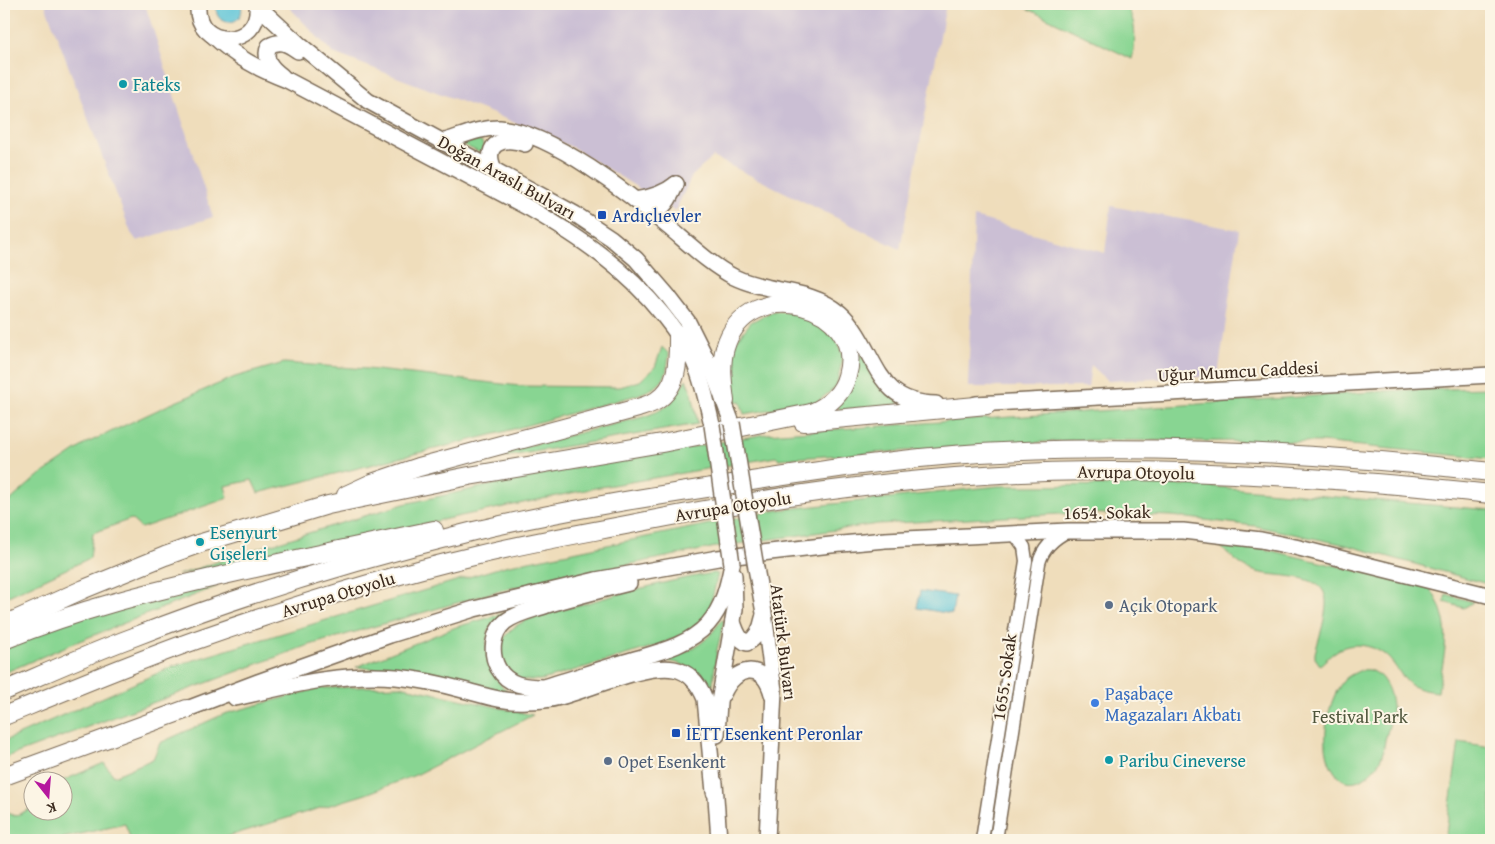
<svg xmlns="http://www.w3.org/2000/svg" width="1495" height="844" font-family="'Gentium Book Plus',serif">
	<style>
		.industrial { fill: #cbbfd4 }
		.green { fill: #88d592; stroke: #628058 }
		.water { fill: #5bc4d8; stroke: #4b777b }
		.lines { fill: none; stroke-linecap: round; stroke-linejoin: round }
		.tertiary-casing { stroke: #7a6955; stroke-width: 15 }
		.primary-casing { stroke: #7a6955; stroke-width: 18 }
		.motorway-casing { stroke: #7a6955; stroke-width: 20 }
		.tertiary { stroke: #fff; stroke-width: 12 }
		.primary { stroke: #fff; stroke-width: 15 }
		.motorway { stroke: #fff; stroke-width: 18 }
		.primary-bridge-casing { stroke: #7a6955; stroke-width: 18; stroke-linecap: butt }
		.primary-bridge { stroke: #fff; stroke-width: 15 }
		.culture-dot { fill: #0f9aa8; stroke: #fcf5e5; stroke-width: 2 }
		.transit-dot { fill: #1a4fb4; stroke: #fcf5e5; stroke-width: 2 }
		.service-dot { fill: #5c6f8a; stroke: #fcf5e5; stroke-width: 2 }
		.shop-dot { fill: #3f7fe0; stroke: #fcf5e5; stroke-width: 2 }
		.labels { text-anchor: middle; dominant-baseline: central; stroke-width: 4; stroke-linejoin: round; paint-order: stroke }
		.culture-label { font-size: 18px; fill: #0d838f; stroke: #fcf5e5; text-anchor: start }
		.street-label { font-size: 18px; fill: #3b2a1e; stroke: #fcf5e5 }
		.transit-label { font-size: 18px; fill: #164399; stroke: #fcf5e5; text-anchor: start }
		.service-label { font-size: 18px; fill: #4e5e75; stroke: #fcf5e5; text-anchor: start }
		.shop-label { font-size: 18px; fill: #366cbe; stroke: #fcf5e5; text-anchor: start }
		.park-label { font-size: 18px; fill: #4e553b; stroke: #fcf5e5 }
	</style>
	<rect width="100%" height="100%" fill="#fcf5e5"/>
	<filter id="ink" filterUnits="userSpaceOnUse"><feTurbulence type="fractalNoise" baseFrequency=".02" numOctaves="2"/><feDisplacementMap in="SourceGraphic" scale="10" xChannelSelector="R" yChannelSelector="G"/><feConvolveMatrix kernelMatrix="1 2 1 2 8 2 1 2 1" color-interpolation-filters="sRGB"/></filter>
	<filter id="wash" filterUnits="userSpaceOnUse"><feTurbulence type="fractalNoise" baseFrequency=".0096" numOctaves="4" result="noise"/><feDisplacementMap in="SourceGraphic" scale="20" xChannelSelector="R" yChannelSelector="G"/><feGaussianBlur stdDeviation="1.12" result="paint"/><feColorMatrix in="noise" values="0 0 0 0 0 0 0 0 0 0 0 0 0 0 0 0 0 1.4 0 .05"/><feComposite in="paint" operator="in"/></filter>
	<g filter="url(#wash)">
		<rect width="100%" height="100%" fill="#efddbb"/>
		<g class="industrial">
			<path d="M 45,4 L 145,4 L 213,217 L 137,241 L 131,233 Z"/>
			<path d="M 286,4 L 946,4 L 900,249 L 713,157 L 692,176 L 675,211 L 574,148 L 489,112 L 333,53 Z"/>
			<path d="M 1111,206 L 1239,230 L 1218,376 L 1108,381 L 1091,365 L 1088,387 L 968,387 L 974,217 L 1105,253 Z"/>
		</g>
		<g class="green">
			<path d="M 1018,4 L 1125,4 C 1137,20 1136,41 1132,59 Z"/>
			<path d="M 478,140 L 482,142 L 487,156 L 461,144 Z"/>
			<path d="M 773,311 L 805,312 L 834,333 L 843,357 L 836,387 L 817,402 L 744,414 L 740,401 L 736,402 L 730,377 L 729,365 L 736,341 L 751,322 Z"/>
			<path d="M 853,342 L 899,401 L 899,404 L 840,410 L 836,404 Z"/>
			<path d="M 662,347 L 669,354 C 666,382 663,385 637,395 L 499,433 L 258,493 L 252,480 L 225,486 L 228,498 L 141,528 L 131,519 L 93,533 L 90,558 L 4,598 L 4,506 L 37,477 L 87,443 L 166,406 L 235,377 L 284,363 L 367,369 L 520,386 L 620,387 L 640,381 L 655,367 Z"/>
			<path d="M 686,379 L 692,393 L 698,424 L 475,462 L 475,459 L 643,417 C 671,407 672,404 686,379 Z"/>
			<path d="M 1491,388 L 1491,459 L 1321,442 L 1076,440 L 778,459 L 776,457 L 595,488 L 178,575 L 259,548 L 404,504 L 556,471 L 766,434 L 1401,390 Z"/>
			<path d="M 1194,485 L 1491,510 L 1491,585 L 1346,545 L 1255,526 L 1171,516 L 1078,513 L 878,524 L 716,547 L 502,590 L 306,646 L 4,758 L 4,741 L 174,666 L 505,566 L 778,510 L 998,486 Z"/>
			<path d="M 1217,543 L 1243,544 L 1430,588 C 1455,627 1444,650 1438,692 C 1428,691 1419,690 1411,685 C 1403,679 1398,669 1391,661 C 1379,646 1355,640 1338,650 C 1331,654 1326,660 1320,665 L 1315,658 L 1315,653 C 1319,638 1327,615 1326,600 C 1324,572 1278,578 1257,572 C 1241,568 1229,554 1217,543 Z"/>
			<path d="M 714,573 L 718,574 L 709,612 L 690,631 L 659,645 L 542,680 L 518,680 C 500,664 491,648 512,629 C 524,618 550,613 565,609 C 615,595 664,581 714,573 Z"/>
			<path d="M 218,586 L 74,643 L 4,673 L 4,647 L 53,625 L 179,593 Z"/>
			<path d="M 1446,594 L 1473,602 L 1464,608 L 1444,602 Z"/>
			<path d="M 502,614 L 505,616 L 489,629 C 482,653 488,672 506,690 L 504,694 L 393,671 L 356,667 L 456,627 Z"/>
			<path d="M 721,620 L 724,621 L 717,650 L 712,691 C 701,671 690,666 669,661 L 668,659 C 693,650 707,643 721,620 Z"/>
			<path d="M 1361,670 C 1364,670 1369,669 1372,671 C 1385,675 1393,697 1392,710 C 1391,720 1388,730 1385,740 C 1384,747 1383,756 1379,762 C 1372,775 1353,789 1339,777 C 1316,756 1326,701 1344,680 C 1349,675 1355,673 1361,670 Z"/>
			<path d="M 400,686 L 533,715 L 418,774 L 366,794 L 258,827 L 216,840 L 131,840 L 125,824 L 63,838 L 62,840 L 4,840 L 4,812 L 15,816 L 32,808 L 32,812 L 62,812 L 62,781 L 104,763 L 114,776 L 153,759 L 160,743 L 224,714 L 320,688 Z"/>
			<path d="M 1459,742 L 1491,747 L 1491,840 L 1445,840 Z"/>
		</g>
		<g class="water">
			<path d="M 217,4 L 241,4 C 247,28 211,28 217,4 Z"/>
			<path d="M 920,591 L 955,596 L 952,614 L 917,608 Z"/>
		</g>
	</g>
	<g filter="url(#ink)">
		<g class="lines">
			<g class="tertiary-casing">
				<g id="tertiary">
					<path d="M 982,840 L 1026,561 L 1024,547 L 1014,533"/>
					<path d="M 996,840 L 1039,563 C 1043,548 1054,538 1068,531"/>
				</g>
			</g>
			<g class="primary-casing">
				<g id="primary">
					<path d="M 198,4 C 194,51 262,49 257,4"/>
					<path d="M 258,6 L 300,45 L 368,101 L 575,214 L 611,238 L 636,259 L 668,296 L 688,322 L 713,372 L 732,423"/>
					<path d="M 211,34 C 236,57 256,68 287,80 L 529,208 C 581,238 625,268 663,315 C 675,330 686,345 694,362 C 703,382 707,403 712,425"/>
					<path d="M 282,76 C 271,68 263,59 269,46 C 281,39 288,44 298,51"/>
					<path d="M 442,142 C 460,137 480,127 500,128 C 551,132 632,196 671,229 C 691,246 711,265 734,277 C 769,294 809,287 840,313 C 847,319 852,326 857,334 C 880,371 884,403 936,404"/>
					<path d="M 494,169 C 482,143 504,136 525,144"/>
					<path d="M 635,200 C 650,198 664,194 676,184"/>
					<path d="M 642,207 C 663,216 669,200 676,184"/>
					<path d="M 976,404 L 1491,375"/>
					<path d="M 756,568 L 764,613 L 774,691 L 767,840"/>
					<path d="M 629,583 C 601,590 574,597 547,605 C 534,610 516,613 505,622 C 492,633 490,653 498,668 C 508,686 526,687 544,687 C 571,679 598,670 625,662 C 654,653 687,647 708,624 C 723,607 728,585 732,564"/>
					<path d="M 733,622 C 736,630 738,640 747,643 C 757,638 761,629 763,618"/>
					<path d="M 723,694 C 735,666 763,661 772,694"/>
					<path d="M 235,698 C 288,686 341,672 396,677 C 419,679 441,684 463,690 C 483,695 505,703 526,701 C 538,701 549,700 560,697 C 590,689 645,664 674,669 C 690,672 699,684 705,699 L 714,792"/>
					<path d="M 187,709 L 258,682 L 390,635 L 474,609 L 596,580 L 718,558 L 831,545 L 885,540 L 1068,531 L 1183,531 L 1261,540 L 1295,547 L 1491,596"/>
					<path d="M 717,735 L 719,702 L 735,609 L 734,575"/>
					<path d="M 715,783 L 719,840"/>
				</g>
			</g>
			<g class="motorway-casing">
				<g id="motorway">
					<path d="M 803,422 L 987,405"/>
					<path d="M 346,495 L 372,483 L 419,467 L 638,408 C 644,406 651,404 656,401 C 680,386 678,357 678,334"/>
					<path d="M 4,625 L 84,589 L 165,556 L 201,543 L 328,505 L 469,476 L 662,443 L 811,413 C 828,406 842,395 847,376 C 868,304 747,271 725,348 C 720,365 723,384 725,401"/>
					<path d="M 4,640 C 79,609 154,591 233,573 C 300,558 367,544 434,530"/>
					<path d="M 4,691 C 46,673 88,654 131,638 C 241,595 359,559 474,531 C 563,510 654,496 745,482 C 823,470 901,458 980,453 C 1151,443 1322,453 1491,472"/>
					<path d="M 4,716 C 67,690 131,663 196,640 C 287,608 380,578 474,556 C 526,543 579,534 631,524 C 784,493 939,472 1094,471 C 1227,470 1359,480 1491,494"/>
					<path d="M 4,776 L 187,709"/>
				</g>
			</g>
			<use href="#tertiary" class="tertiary"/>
			<use href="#primary" class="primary"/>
			<use href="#motorway" class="motorway"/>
			<g class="primary-bridge-casing">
				<g id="primary-bridge">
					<path d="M 732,423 L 756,568"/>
					<path d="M 712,425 L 732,564"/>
				</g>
			</g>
			<use href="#primary-bridge" class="primary-bridge"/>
		</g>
	</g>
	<g class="culture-dot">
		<circle cx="123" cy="84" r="5"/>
		<circle cx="200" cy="542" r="5"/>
		<circle cx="1109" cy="760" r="5"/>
	</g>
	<g class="transit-dot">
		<rect x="597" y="210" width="10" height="10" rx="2.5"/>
		<rect x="671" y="728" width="10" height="10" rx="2.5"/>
	</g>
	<g class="service-dot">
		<circle cx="1109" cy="605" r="5"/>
		<circle cx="608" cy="761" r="5"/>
	</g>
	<circle class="shop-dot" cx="1095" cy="703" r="5"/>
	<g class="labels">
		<g class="culture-label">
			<text x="133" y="84">Fateks</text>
			<text x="210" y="532">Esenyurt<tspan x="210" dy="21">Gişeleri</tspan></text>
			<text x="1119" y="760">Paribu Cineverse</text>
		</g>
		<g class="street-label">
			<text transform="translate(507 177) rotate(29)">Doğan Araslı Bulvarı</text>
			<text transform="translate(1238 371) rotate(-3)">Uğur Mumcu Caddesi</text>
			<text transform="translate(1136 472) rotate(1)">Avrupa Otoyolu</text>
			<text transform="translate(733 506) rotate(-9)">Avrupa Otoyolu</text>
			<text transform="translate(1107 512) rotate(-1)">1654. Sokak</text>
			<text transform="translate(338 594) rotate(-17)">Avrupa Otoyolu</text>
			<text transform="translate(784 642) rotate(83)">Atatürk Bulvarı</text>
			<text transform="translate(1004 677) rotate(-82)">1655. Sokak</text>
		</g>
		<g class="transit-label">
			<text x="612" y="215">Ardıçlıevler</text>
			<text x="686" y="733">İETT Esenkent Peronlar</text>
		</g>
		<g class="service-label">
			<text x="1119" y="605">Açık Otopark</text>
			<text x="618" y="761">Opet Esenkent</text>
		</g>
		<g class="shop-label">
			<text x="1105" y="693">Paşabaçe<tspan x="1105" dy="21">Magazaları Akbatı</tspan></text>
		</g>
		<g class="park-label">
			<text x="1360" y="716">Festival Park</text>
		</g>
	</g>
	<rect width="1495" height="844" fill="none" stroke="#fcf5e5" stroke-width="20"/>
	<g transform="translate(48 796) rotate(163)"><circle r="24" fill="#fcf5e5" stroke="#afa495"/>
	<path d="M0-4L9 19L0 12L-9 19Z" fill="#b5179e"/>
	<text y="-8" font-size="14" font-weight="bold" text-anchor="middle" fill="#3b2a1e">K</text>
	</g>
</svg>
